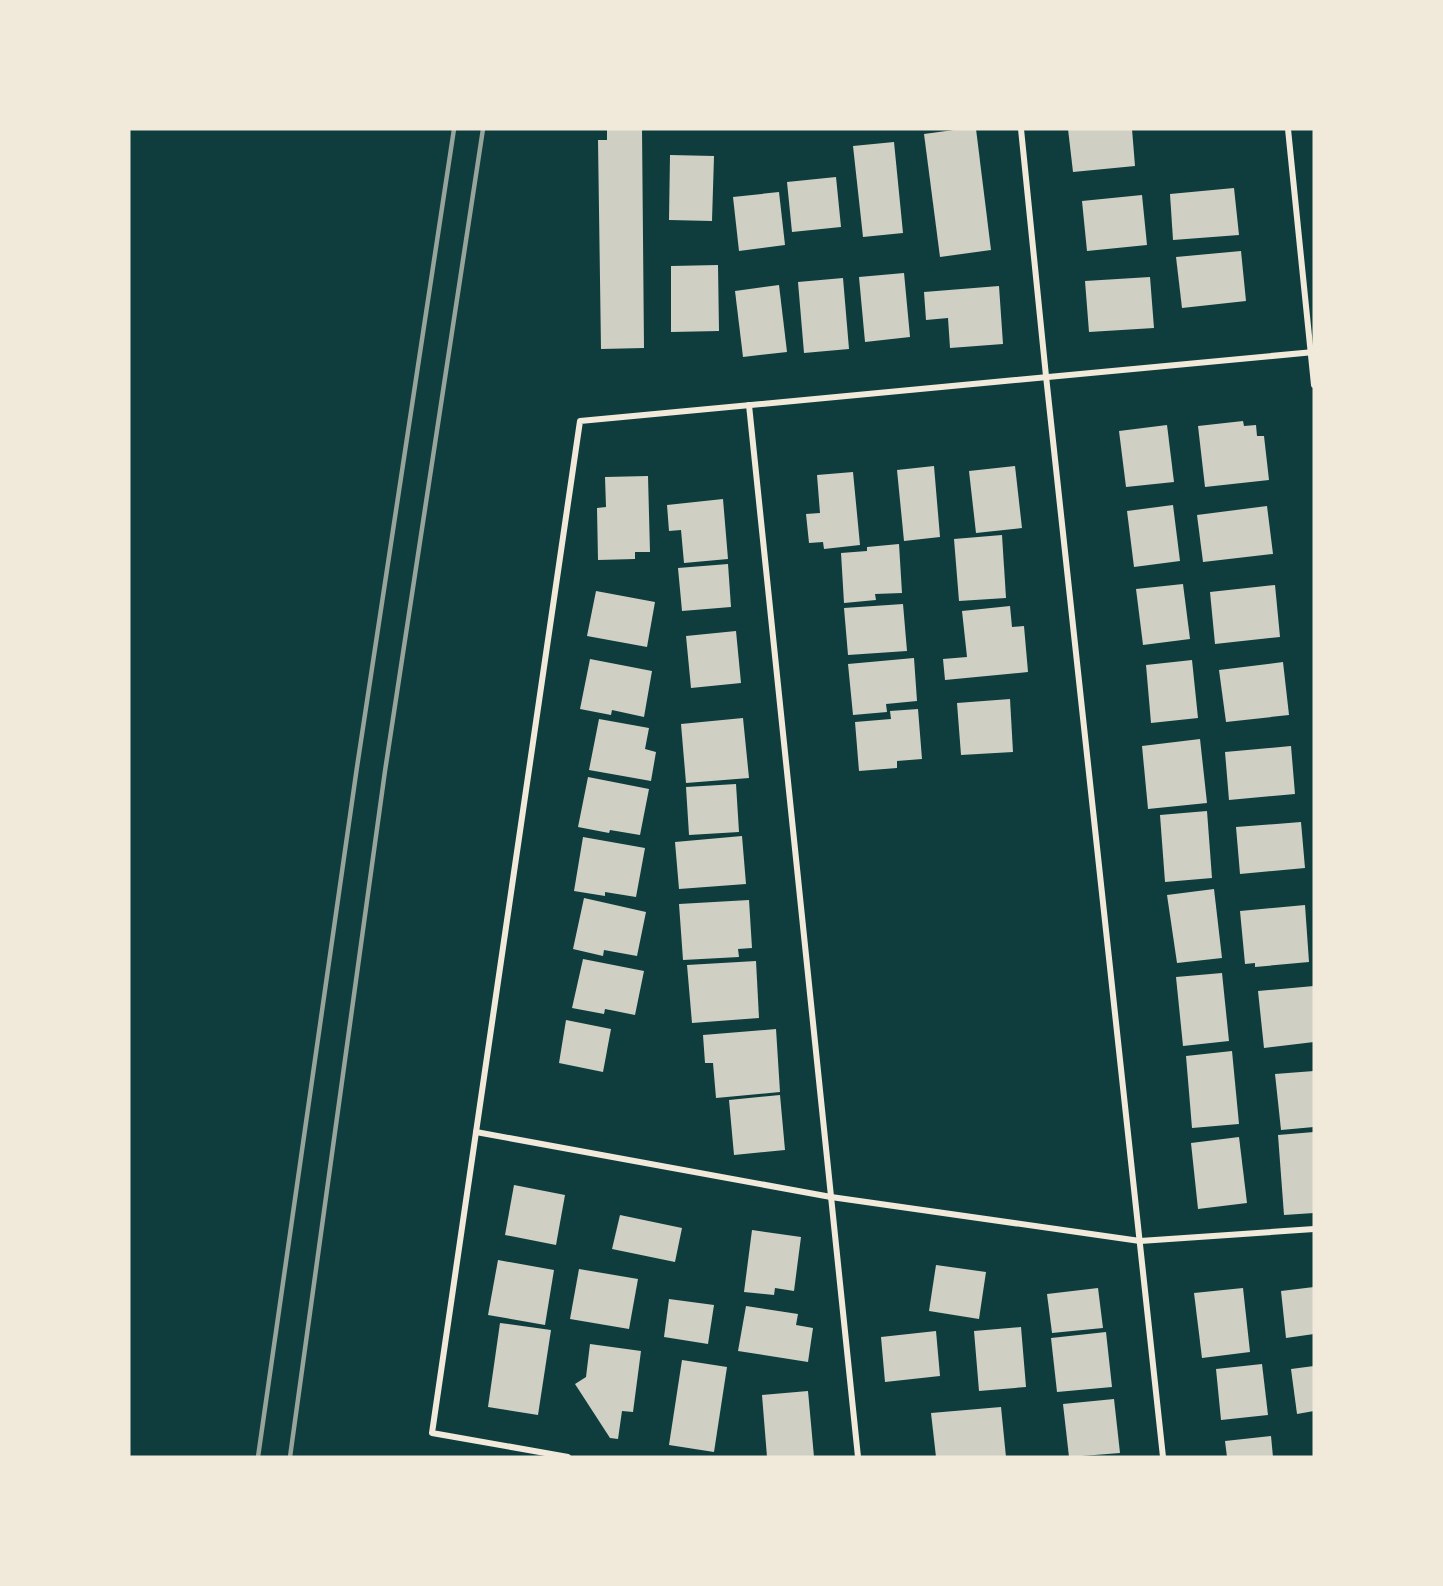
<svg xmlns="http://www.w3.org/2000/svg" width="1443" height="1586" font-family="'Fira Sans',sans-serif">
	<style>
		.building { fill: #cfcfc3 }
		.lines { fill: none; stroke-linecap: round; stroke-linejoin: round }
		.minor { stroke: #f1e9da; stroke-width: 6 }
		.rail { stroke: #97a49c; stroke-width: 4.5 }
	</style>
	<rect width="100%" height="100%" fill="#0f3d3e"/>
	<g class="building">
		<path d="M 607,129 L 642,129 L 644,348 L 601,349 L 598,140 L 607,140 Z"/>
		<path d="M 961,129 L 976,129 L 991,250 L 940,257 L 924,134 Z"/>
		<path d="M 1068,129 L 1132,129 L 1135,166 L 1073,172 Z"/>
		<path d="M 894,142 L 903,233 L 863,237 L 853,146 Z"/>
		<path d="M 670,155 L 714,156 L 712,221 L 669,220 Z"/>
		<path d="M 836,177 L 841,227 L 792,232 L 787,182 Z"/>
		<path d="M 1234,188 L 1239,235 L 1173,240 L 1170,194 Z"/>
		<path d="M 779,192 L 785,245 L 739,251 L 733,197 Z"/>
		<path d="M 1142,195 L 1147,245 L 1087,251 L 1082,201 Z"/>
		<path d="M 1241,251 L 1246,301 L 1182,308 L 1176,257 Z"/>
		<path d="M 718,265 L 719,331 L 671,332 L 671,266 Z"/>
		<path d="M 904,273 L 910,337 L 865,342 L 859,277 Z"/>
		<path d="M 1150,277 L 1154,328 L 1089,332 L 1085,281 Z"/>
		<path d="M 843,278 L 849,349 L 804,353 L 798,282 Z"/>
		<path d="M 779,285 L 787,352 L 743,357 L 735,291 Z"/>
		<path d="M 999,286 L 1003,344 L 950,348 L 948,318 L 926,320 L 924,292 Z"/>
		<path d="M 1243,421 L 1244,426 L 1256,425 L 1257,436 L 1264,436 L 1269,480 L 1205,487 L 1198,426 Z"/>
		<path d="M 1167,425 L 1174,482 L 1126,487 L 1119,431 Z"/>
		<path d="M 934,466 L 940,537 L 904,541 L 897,470 Z"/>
		<path d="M 1015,466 L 1022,528 L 976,533 L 969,471 Z"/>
		<path d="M 853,472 L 860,545 L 824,549 L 823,542 L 809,543 L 806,514 L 820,513 L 817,475 Z"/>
		<path d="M 648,476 L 650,552 L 635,552 L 635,559 L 598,560 L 597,508 L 606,507 L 605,477 Z"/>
		<path d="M 723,499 L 728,559 L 684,563 L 681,530 L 669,531 L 667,505 Z"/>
		<path d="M 1173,505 L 1180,561 L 1134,567 L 1127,511 Z"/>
		<path d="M 1267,506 L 1273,554 L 1203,562 L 1197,515 Z"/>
		<path d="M 1002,535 L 1006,598 L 959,601 L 954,539 Z"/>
		<path d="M 899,544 L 902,593 L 875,594 L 876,600 L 844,603 L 841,553 L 867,551 L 867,547 Z"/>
		<path d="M 728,564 L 731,607 L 682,611 L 678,568 Z"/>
		<path d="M 1183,584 L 1190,639 L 1143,645 L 1136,589 Z"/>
		<path d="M 1275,585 L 1280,637 L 1215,644 L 1210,592 Z"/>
		<path d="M 596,591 L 655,602 L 647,647 L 587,636 Z"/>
		<path d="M 903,604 L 907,651 L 848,655 L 844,608 Z"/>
		<path d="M 1010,606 L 1012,627 L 1024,626 L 1028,672 L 945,680 L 943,659 L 967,657 L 962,611 Z"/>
		<path d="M 736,631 L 741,683 L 691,688 L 686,636 Z"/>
		<path d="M 914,658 L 917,701 L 886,704 L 887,712 L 853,715 L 848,664 Z"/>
		<path d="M 590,659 L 652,671 L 644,717 L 612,710 L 611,715 L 580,709 Z"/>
		<path d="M 1192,660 L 1198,718 L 1151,723 L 1146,665 Z"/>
		<path d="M 1283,662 L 1289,715 L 1226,722 L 1219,670 Z"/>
		<path d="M 1010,699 L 1013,752 L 961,755 L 957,703 Z"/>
		<path d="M 918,709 L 922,759 L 897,761 L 897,768 L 859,771 L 855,722 L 891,719 L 890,711 Z"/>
		<path d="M 743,718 L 749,778 L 686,783 L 681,724 Z"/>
		<path d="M 599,719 L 649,728 L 645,749 L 656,752 L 651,781 L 589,770 Z"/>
		<path d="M 1200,739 L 1207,803 L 1148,809 L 1142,746 Z"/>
		<path d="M 1291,746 L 1295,794 L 1229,800 L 1225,752 Z"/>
		<path d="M 588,777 L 649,789 L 640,835 L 610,830 L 609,833 L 578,827 Z"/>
		<path d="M 736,784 L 739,832 L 689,835 L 686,787 Z"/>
		<path d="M 1207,811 L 1212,878 L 1165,882 L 1160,815 Z"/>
		<path d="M 1301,822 L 1305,868 L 1240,874 L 1236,827 Z"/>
		<path d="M 742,836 L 746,884 L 679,889 L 675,842 Z"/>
		<path d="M 583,837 L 645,848 L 636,897 L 605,892 L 605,896 L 574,891 Z"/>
		<path d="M 1214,889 L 1222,958 L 1177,963 L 1167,895 Z"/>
		<path d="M 584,898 L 646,912 L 637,956 L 604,950 L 603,956 L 573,949 Z"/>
		<path d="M 749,900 L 752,948 L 738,949 L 739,957 L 683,960 L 679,904 Z"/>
		<path d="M 1305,905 L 1309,962 L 1255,967 L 1255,963 L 1245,964 L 1240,911 Z"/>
		<path d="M 583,959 L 644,971 L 635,1015 L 605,1009 L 604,1014 L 572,1008 Z"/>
		<path d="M 756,961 L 759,1018 L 692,1023 L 687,965 Z"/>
		<path d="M 1222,973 L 1229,1041 L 1183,1046 L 1176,977 Z"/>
		<path d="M 1314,986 L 1314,1042 L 1264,1048 L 1258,991 Z"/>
		<path d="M 566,1020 L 611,1029 L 603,1072 L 559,1063 Z"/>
		<path d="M 776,1029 L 780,1092 L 716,1098 L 713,1063 L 705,1063 L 703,1035 Z"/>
		<path d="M 1232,1051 L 1239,1124 L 1192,1128 L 1186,1056 Z"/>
		<path d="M 1314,1071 L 1314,1127 L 1281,1130 L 1275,1074 Z"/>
		<path d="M 780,1095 L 785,1150 L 734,1155 L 729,1100 Z"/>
		<path d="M 1314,1132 L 1314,1213 L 1284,1215 L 1278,1135 Z"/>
		<path d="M 1239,1137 L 1247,1203 L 1198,1209 L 1191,1143 Z"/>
		<path d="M 514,1185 L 565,1195 L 556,1245 L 505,1235 Z"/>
		<path d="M 620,1215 L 682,1228 L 675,1262 L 612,1249 Z"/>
		<path d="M 752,1230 L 801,1237 L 794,1291 L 775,1288 L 774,1295 L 744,1292 Z"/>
		<path d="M 498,1260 L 554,1270 L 545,1325 L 488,1315 Z"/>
		<path d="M 936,1265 L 986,1272 L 979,1319 L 929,1311 Z"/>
		<path d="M 579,1269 L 638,1279 L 629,1329 L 570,1319 Z"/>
		<path d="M 1314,1287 L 1314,1334 L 1286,1338 L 1281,1291 Z"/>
		<path d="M 1098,1288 L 1103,1328 L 1052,1333 L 1047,1294 Z"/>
		<path d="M 1243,1288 L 1250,1352 L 1202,1358 L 1194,1293 Z"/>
		<path d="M 669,1299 L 714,1305 L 708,1344 L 664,1337 Z"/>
		<path d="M 746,1306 L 798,1314 L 796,1325 L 813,1328 L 808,1362 L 738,1351 Z"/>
		<path d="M 500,1323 L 551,1330 L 538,1415 L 488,1407 Z"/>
		<path d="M 1021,1327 L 1026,1387 L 979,1391 L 974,1331 Z"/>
		<path d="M 936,1331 L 940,1376 L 885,1382 L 881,1337 Z"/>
		<path d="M 1106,1332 L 1112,1387 L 1057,1392 L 1051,1338 Z"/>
		<path d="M 590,1344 L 641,1351 L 633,1412 L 622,1411 L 618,1439 L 610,1438 L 575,1384 L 586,1377 Z"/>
		<path d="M 682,1360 L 727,1367 L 714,1452 L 669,1445 Z"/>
		<path d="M 1262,1364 L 1268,1415 L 1221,1420 L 1216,1369 Z"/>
		<path d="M 1314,1366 L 1314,1411 L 1297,1414 L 1291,1369 Z"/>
		<path d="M 808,1391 L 814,1457 L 767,1457 L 762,1395 Z"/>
		<path d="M 1114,1399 L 1120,1453 L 1069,1457 L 1063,1404 Z"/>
		<path d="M 1001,1407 L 1006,1457 L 936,1457 L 931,1413 Z"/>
		<path d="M 1271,1436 L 1273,1457 L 1227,1457 L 1225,1441 Z"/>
	</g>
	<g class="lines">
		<g class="minor">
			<path d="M 1021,129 L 1046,376 L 1163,1457"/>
			<path d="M 1288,129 L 1314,385"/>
			<path d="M 749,405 L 858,1457"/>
			<path d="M 476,1132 L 831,1197 L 1140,1241 L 1314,1229"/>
			<path d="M 568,1457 L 432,1433 L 580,421 L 1314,352"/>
		</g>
		<g class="rail">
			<path d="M 258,1457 L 357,767 L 454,129"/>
			<path d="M 290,1457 L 385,771 L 483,129"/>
		</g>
	</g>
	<rect width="1443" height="1586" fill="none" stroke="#f1e9da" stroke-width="261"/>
</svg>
